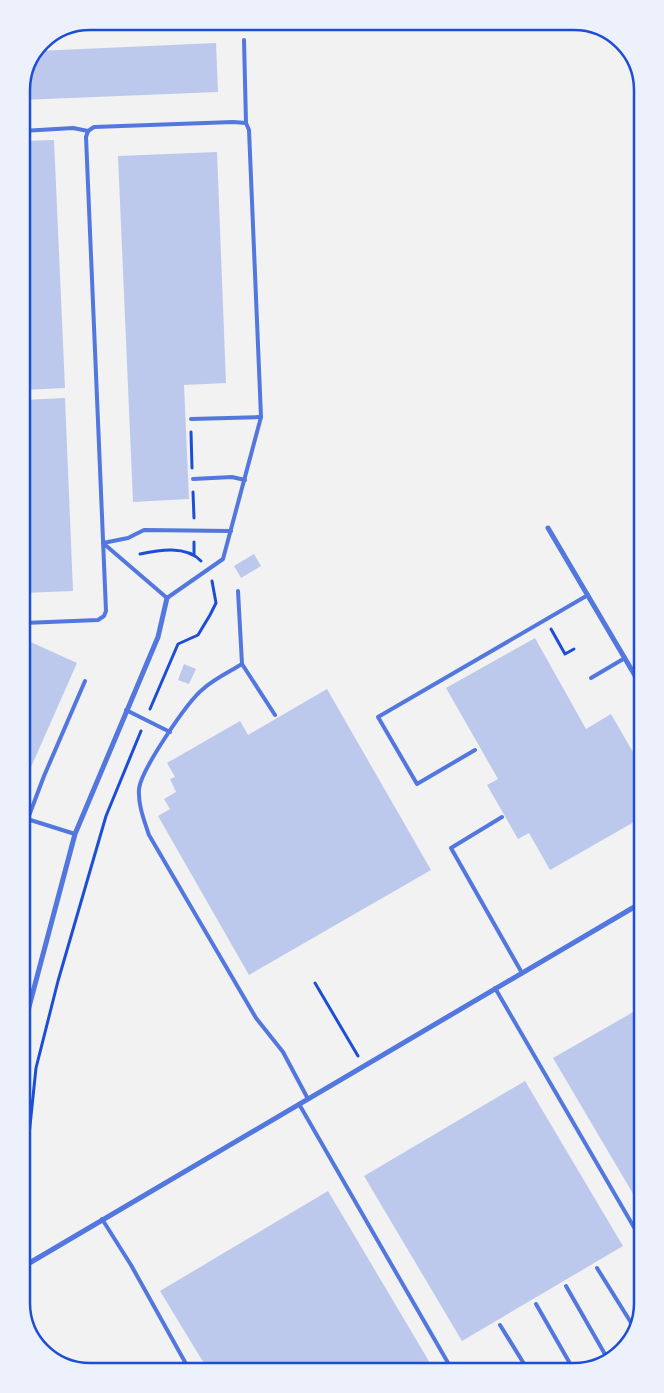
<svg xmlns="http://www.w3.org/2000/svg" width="664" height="1393" font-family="'PT Sans Narrow',sans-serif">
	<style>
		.building { fill: #bdc9ec }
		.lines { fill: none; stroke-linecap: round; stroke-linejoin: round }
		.path { stroke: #1d4ed8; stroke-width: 3 }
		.service { stroke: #5277de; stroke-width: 4 }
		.minor { stroke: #5277de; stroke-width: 5 }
		.rim { fill: none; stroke: #1d4ed8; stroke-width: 2.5 }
	</style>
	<rect width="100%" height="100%" fill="#f2f2f2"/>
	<g class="building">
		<path d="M 216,43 L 218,92 L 21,100 L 21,86 L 37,51 Z"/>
		<path d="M 54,140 L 65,388 L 23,390 L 22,141 Z"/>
		<path d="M 217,152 L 226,383 L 184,385 L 189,499 L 133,502 L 118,156 Z"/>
		<path d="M 65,398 L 73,591 L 23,593 L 23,400 Z"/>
		<path d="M 254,554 L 261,566 L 241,578 L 234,566 Z"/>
		<path d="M 535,638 L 586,729 L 611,714 L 641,766 L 641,818 L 550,870 L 529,833 L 518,839 L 487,785 L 498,779 L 446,688 Z"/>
		<path d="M 24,639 L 77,663 L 24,783 Z"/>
		<path d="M 184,664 L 196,669 L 189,684 L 178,680 Z"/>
		<path d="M 327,689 L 431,870 L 249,975 L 158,816 L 170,809 L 164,799 L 176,792 L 170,779 L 175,777 L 167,763 L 240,721 L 248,735 Z"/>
		<path d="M 642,1007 L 642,1209 L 553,1058 Z"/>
		<path d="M 525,1081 L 623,1246 L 462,1341 L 364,1176 Z"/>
		<path d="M 328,1191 L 433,1368 L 208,1370 L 160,1291 Z"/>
	</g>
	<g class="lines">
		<g class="path">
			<path d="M 191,432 L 192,468"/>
			<path d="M 193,492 L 194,518"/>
			<path d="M 194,542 L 194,554"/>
			<path d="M 140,554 C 159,550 186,545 201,561"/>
			<path d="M 551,629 L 565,654 L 574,649"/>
			<path d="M 150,709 L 178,644 L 198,635 L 210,615 L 216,603 L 212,581"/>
			<path d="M 315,983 L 358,1056"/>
			<path d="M 26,1164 L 36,1068 L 58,981 L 106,816 L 141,731"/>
			<path d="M 26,1179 L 29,1216"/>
		</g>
		<g class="service">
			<path d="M 244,40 L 246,123"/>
			<path d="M 22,131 L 73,128 L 88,131"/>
			<path d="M 191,419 L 261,417"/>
			<path d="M 193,479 L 232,477 L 245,480"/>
			<path d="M 103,543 L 128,538 L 144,530 L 231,531"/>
			<path d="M 238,591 L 242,664 C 229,672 214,679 203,689 C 187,702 141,770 139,789 C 138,805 144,820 149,835 L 256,1018 L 283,1052 L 308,1099"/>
			<path d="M 24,623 L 98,620 L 104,616 L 106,611 L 86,137 L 88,131 L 94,127 L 233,122 L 246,123 L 249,130 L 261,417 L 223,559 L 167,598 L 103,543"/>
			<path d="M 242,664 L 275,715"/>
			<path d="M 591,678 L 625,658"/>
			<path d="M 126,710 L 170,732"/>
			<path d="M 475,750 L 417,784 L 378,717 L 588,595"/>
			<path d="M 502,817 L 451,848 L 522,973"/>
			<path d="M 24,818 L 75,834"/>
			<path d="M 24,829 L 44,776 L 85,681"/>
			<path d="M 495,988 L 642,1241"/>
			<path d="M 299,1104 L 451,1368"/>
			<path d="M 102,1219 L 131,1265 L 190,1371"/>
			<path d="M 597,1268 L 635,1329"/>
			<path d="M 566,1286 L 606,1356"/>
			<path d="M 536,1304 L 572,1367"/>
			<path d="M 500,1325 L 526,1367"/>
			<path d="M 587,1367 L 630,1342"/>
		</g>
		<g class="minor">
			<path d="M 548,528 L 640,684"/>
			<path d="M 25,1022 L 75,834 L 158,637 L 167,598"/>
			<path d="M 26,1265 L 641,903"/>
		</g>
	</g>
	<path d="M0 0H664V1393H0ZM90 30H574A60 60 0 0 1 634 90V1303A60 60 0 0 1 574 1363H90A60 60 0 0 1 30 1303V90A60 60 0 0 1 90 30Z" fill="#edf1fc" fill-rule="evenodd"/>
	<path class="rim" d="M90 30H574A60 60 0 0 1 634 90V1303A60 60 0 0 1 574 1363H90A60 60 0 0 1 30 1303V90A60 60 0 0 1 90 30Z"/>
</svg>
